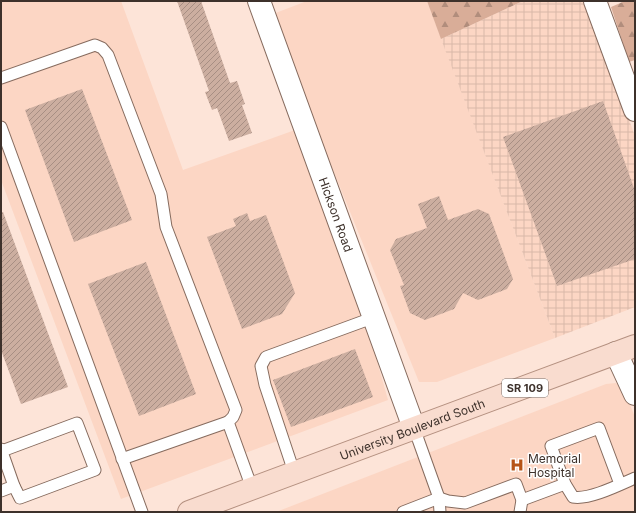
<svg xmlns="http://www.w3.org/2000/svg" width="636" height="513" font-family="Inter,sans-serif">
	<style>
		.built { fill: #fcd6c4 }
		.industrial { fill: url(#industrial-grid) }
		.forest { fill: url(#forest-firs) }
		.building { fill: url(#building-hatch) }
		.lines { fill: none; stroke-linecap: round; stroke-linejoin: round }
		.service-casing { stroke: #866b5e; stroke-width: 13 }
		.minor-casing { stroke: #866b5e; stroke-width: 24 }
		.primary-casing { stroke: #b59181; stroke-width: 24 }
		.service { stroke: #fff; stroke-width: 11 }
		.minor { stroke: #fff; stroke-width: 22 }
		.primary { stroke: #f9dccf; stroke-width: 22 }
		.labels { text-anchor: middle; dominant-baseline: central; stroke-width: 3; stroke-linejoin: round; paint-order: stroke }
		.shield { fill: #fff; stroke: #776f6b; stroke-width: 1 }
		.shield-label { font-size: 11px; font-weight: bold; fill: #3d312b }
		.street-label { font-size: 12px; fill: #3d312b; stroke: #fff }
		.poi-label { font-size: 12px; fill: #3d312b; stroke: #fff; text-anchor: start }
	</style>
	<defs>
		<pattern id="industrial-grid" width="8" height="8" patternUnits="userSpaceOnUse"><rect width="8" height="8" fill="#fcd6c4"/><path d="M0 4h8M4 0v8" fill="none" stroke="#d9b8a9"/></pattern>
		<pattern id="forest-firs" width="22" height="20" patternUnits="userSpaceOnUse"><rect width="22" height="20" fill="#d9ad98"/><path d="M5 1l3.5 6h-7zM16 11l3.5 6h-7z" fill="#b18d7c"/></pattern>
		<pattern id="building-hatch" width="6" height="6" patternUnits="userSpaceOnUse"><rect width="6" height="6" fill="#ccaea0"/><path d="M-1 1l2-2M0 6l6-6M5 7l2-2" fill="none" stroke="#a78e83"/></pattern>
	</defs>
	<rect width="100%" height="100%" fill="#fde4d8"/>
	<g class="built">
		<path d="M 1,1 L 121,1 L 183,170 L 295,130 L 362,308 L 388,400 L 121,499 L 1,180 Z"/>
		<path d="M 307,1 L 427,1 L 555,338 L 437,382 L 419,382 L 314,123 L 273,14 Z"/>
		<path d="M 616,383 L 624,390 L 635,417 L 635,512 L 276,512 L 606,384 Z"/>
	</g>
	<path class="industrial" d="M 523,1 L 585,1 L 635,136 L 635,307 L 555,338 L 441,39 Z"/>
	<g class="forest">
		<path d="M 427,1 L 523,1 L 441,39 Z"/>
		<path d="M 625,1 L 635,1 L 635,60 L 629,62 L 611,7 Z"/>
	</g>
	<g class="building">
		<path d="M 177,1 L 201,1 L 230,83 L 237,81 L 245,104 L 242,105 L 252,133 L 229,141 L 217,108 L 212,110 L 205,92 L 209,91 Z"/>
		<path d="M 82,89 L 132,220 L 74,242 L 25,110 Z"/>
		<path d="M 603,101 L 635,191 L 635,259 L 557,286 L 503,137 Z"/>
		<path d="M 439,196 L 448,220 L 478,209 L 489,214 L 513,279 L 507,289 L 478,300 L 463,293 L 454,309 L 425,320 L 410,313 L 400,286 L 404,285 L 390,250 L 396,239 L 427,228 L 418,204 Z"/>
		<path d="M 1,212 L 3,212 L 68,387 L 21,404 L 1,350 Z"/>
		<path d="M 247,213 L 250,221 L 266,215 L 295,293 L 282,314 L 242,329 L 207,237 L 236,226 L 233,219 Z"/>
		<path d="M 146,262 L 196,394 L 139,416 L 88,284 Z"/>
		<path d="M 355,349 L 373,397 L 291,427 L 273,380 Z"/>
	</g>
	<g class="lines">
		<g class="service-casing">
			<g id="service">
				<path d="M 1,78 L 95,45 L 102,48 L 108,55 L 161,194 L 166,227 L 236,410 L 233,417 L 228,422 L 252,488"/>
				<path d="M 1,127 L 142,512"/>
				<path d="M 414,428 L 439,498 L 440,512"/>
				<path d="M 1,449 L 14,486 L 1,491"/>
				<path d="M 2,451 L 77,423 L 95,470 L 20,498 L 14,486"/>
				<path d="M 122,459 L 228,422"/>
				<path d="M 294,472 L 265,385 L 261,366 L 266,357 L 375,317"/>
				<path d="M 620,484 L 599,428 L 551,446 L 565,484 L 573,497 C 589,500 619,485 635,478"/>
				<path d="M 522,500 L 565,484"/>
				<path d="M 403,512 L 439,498 L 448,501 L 465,503 L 516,484 L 522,500 L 520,512"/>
			</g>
		</g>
		<g class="minor-casing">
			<g id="minor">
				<path id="s1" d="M 259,1 L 414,428"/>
				<path d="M 595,1 L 635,110"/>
				<path d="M 616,353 L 635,394"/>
			</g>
		</g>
		<g class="primary-casing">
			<g id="primary">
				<path id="s2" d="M 189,512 L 635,346"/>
			</g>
		</g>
		<use href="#service" class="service"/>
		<use href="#minor" class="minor"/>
		<use href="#primary" class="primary"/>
	</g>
	<defs>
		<g id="hospital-bare" transform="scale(1.08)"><path d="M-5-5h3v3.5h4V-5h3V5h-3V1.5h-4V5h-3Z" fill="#b65417" stroke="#fff" stroke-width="2.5" paint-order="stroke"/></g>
	</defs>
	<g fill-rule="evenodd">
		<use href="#hospital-bare" x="517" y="465"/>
	</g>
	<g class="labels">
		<rect class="shield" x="502" y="379" width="46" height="18" rx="3"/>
		<g class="shield-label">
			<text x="525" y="388">SR 109</text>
		</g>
		<g class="street-label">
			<text stroke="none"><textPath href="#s1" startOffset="227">Hickson Road</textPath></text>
			<text stroke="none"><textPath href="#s2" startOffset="238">University Boulevard South</textPath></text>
		</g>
		<g class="poi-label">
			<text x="528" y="458">Memorial<tspan x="528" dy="14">Hospital</tspan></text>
		</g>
	</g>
	<rect width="636" height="513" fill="none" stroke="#3d312b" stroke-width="4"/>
</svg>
